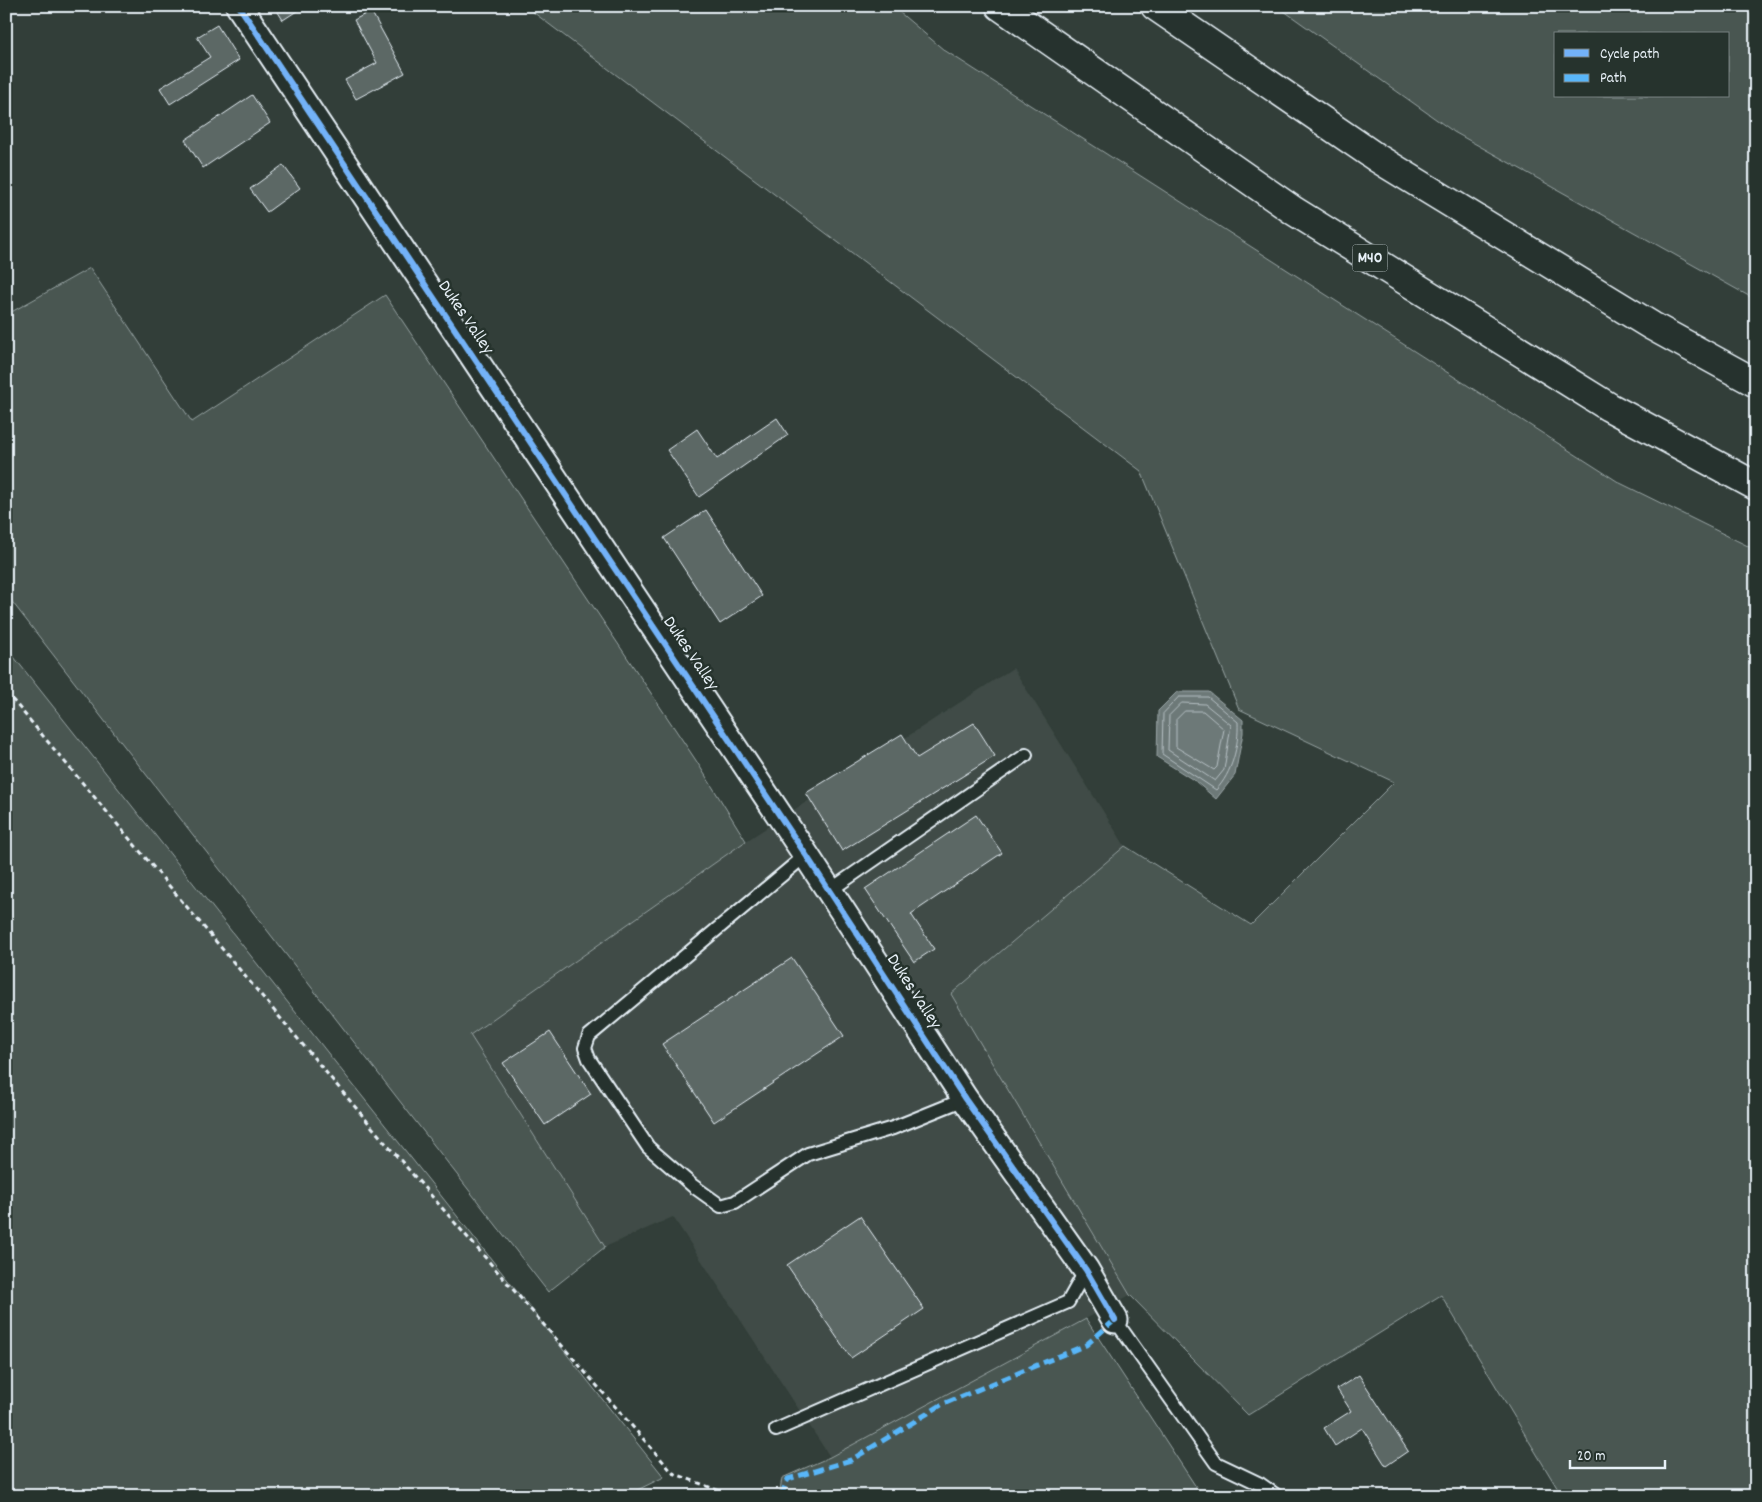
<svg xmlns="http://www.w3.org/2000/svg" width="1762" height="1502" font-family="Dekko,sans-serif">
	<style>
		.built { fill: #3f4b46 }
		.green { fill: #495651; stroke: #98a4a4; fill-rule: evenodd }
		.water { fill: #6d7978; stroke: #9ea9ab }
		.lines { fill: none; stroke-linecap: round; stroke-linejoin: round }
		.shore { stroke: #b7c1c5; stroke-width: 1 }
		.building { fill: #5c6865; stroke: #e8f1f8 }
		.service-casing { stroke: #e8f1f8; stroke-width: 16 }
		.minor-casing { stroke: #e8f1f8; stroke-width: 29 }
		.motorway-casing { stroke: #e8f1f8; stroke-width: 31 }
		.path { stroke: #e8f1f8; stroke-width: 3; stroke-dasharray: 5 4; stroke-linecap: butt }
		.service { stroke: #26332d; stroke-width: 12 }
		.minor { stroke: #26332d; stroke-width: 25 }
		.motorway { stroke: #26332d; stroke-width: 28 }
		.quiet { stroke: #59b6f9; stroke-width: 5; stroke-dasharray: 10 5; stroke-linecap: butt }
		.cycleway-casing { stroke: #26332d; stroke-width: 9 }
		.cycleway { stroke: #73b2f8; stroke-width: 6 }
		.labels { text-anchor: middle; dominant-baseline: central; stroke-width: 5; stroke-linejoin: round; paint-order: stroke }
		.shield { fill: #26332d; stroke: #aeb8bb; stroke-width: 1 }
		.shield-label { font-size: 16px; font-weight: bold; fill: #e8f1f8 }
		.street-label { font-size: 18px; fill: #e8f1f8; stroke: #26332d }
	</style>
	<rect width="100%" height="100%" fill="#323e39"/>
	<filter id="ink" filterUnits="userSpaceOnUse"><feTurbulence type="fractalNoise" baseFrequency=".02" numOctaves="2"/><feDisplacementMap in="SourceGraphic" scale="10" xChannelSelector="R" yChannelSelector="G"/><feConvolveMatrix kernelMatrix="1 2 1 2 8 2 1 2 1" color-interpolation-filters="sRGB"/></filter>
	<g filter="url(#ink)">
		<path class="built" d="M 1013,668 L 1125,846 L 951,994 L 1130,1295 L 830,1457 L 673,1217 L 605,1247 L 470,1035 L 746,841 Z"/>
		<g class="green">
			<path d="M 525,6 L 892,6 L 944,50 L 1620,483 L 1756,550 L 1756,1496 L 1562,1496 L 1441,1295 L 1248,1415 L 1130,1295 L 951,994 L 1125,846 L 1251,925 L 1394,782 L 1239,709 L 1141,471 Z"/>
			<path d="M 1277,6 L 1756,6 L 1756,300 L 1454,132 ZM 1556,34 L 1728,34 L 1728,96 L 1556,96 Z"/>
			<path d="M 90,268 L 192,422 L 385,295 L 697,762 L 746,841 L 470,1035 L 605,1247 L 548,1292 L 6,594 L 6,315 Z"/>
			<path d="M 6,647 L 664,1477 L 625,1496 L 6,1496 Z"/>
			<path d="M 1086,1319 L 1202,1496 L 779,1496 L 782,1478 L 830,1457 Z"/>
		</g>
		<path class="water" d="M 1177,692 L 1209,692 L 1243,720 L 1243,733 L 1235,775 L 1216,799 L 1195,781 L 1157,757 L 1158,711 Z"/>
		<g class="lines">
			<g class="shore">
				<path d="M 1179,697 L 1208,697 L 1238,722 C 1239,746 1232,773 1216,790 L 1162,754 L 1163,714 Z"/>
				<path d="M 1182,703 L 1205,704 L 1231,725 L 1224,770 L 1215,781 L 1168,750 L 1169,716 Z"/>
				<path d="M 1185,711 L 1203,711 L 1224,729 L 1217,767 L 1214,770 L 1176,747 L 1176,720 Z"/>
			</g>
		</g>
		<g class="building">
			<path d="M 274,6 L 303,6 L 303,7 L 283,20 Z"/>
			<path d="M 371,11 L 405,73 L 356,99 L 345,80 L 377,63 L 354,20 Z"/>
			<path d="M 217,25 L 239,60 L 170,104 L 160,88 L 210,57 L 197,37 Z"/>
			<path d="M 252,95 L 270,123 L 203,168 L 185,140 Z"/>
			<path d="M 283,165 L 300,188 L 267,212 L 250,189 Z"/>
			<path d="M 777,418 L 788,435 L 699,497 L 667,450 L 697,429 L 717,459 Z"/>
			<path d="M 706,510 L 762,596 L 720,624 L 664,538 Z"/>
			<path d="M 974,723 L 995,756 L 842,851 L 806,793 L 902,734 L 917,758 Z"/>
			<path d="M 976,815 L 1002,853 L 911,914 L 934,949 L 914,962 L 865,889 Z"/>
			<path d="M 792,958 L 844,1036 L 714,1122 L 662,1044 Z"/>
			<path d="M 550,1032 L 591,1094 L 545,1125 L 503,1063 Z"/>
			<path d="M 860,1216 L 924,1309 L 851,1358 L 787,1265 Z"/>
			<path d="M 1359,1375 L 1408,1451 L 1386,1466 L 1362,1428 L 1335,1446 L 1324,1428 L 1351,1411 L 1337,1389 Z"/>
		</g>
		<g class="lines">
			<g class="service-casing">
				<g id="service">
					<path d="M 806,855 L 589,1036 L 585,1048 L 589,1059 L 648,1147 L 693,1186 L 721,1206 L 735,1202 L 808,1154 L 893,1128 L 965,1099"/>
					<path d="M 829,891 L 1026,755"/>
					<path d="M 1115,1320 L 1216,1463 L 1260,1484 L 1277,1496"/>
					<path d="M 776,1430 L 1068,1302 L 1086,1270"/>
				</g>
			</g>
			<g class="minor-casing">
				<path id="minor" d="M 239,6 L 806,855 L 965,1099 L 1086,1270 L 1115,1320"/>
			</g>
			<g class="motorway-casing">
				<g id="motorway">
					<path d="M 1000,6 L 1294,211 L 1609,407 L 1756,486"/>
					<path d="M 1155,6 L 1377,158 L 1652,326 L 1756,383"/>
				</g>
			</g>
			<path class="path" d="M 6,692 L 388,1146 L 673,1473 L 732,1496"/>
			<use href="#service" class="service"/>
			<use href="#minor" class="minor"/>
			<use href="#motorway" class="motorway"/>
			<path class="quiet" d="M 781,1496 L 788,1479 L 851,1460 L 943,1404 L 1086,1345 L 1115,1320"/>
			<g class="cycleway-casing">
				<path id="cycleway" d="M 239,6 L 806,855 L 965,1099 L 1086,1270 L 1115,1320"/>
			</g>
			<use href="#cycleway" class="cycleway"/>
		</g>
	</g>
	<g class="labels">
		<rect class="shield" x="1352.5" y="244.5" width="35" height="27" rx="4"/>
		<g class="shield-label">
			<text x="1370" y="258">M40</text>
		</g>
		<g class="street-label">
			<text transform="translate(465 318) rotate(56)">Dukes Valley</text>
			<text transform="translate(690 654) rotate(56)">Dukes Valley</text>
			<text transform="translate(913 992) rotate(57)">Dukes Valley</text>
		</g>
	</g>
	<rect width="1762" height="1502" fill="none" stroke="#26332d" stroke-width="25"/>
	<rect x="12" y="12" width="1737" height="1477" fill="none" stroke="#e8f1f8" stroke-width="2" filter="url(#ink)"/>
	<rect x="1554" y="32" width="175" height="65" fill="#26332d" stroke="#747f7e"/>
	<rect x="1564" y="49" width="25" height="8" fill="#73b2f8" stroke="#747f7e"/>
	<text x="1600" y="58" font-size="15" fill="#e8f1f8">Cycle path</text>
	<rect x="1564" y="74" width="25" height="8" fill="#59b6f9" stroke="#747f7e"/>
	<text x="1600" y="82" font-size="15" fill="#e8f1f8">Path</text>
	<path d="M1570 1460v8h95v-8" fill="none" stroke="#e8f1f8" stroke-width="2.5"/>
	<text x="1577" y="1460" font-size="15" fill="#e8f1f8" stroke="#26332d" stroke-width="4" paint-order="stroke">20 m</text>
</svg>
